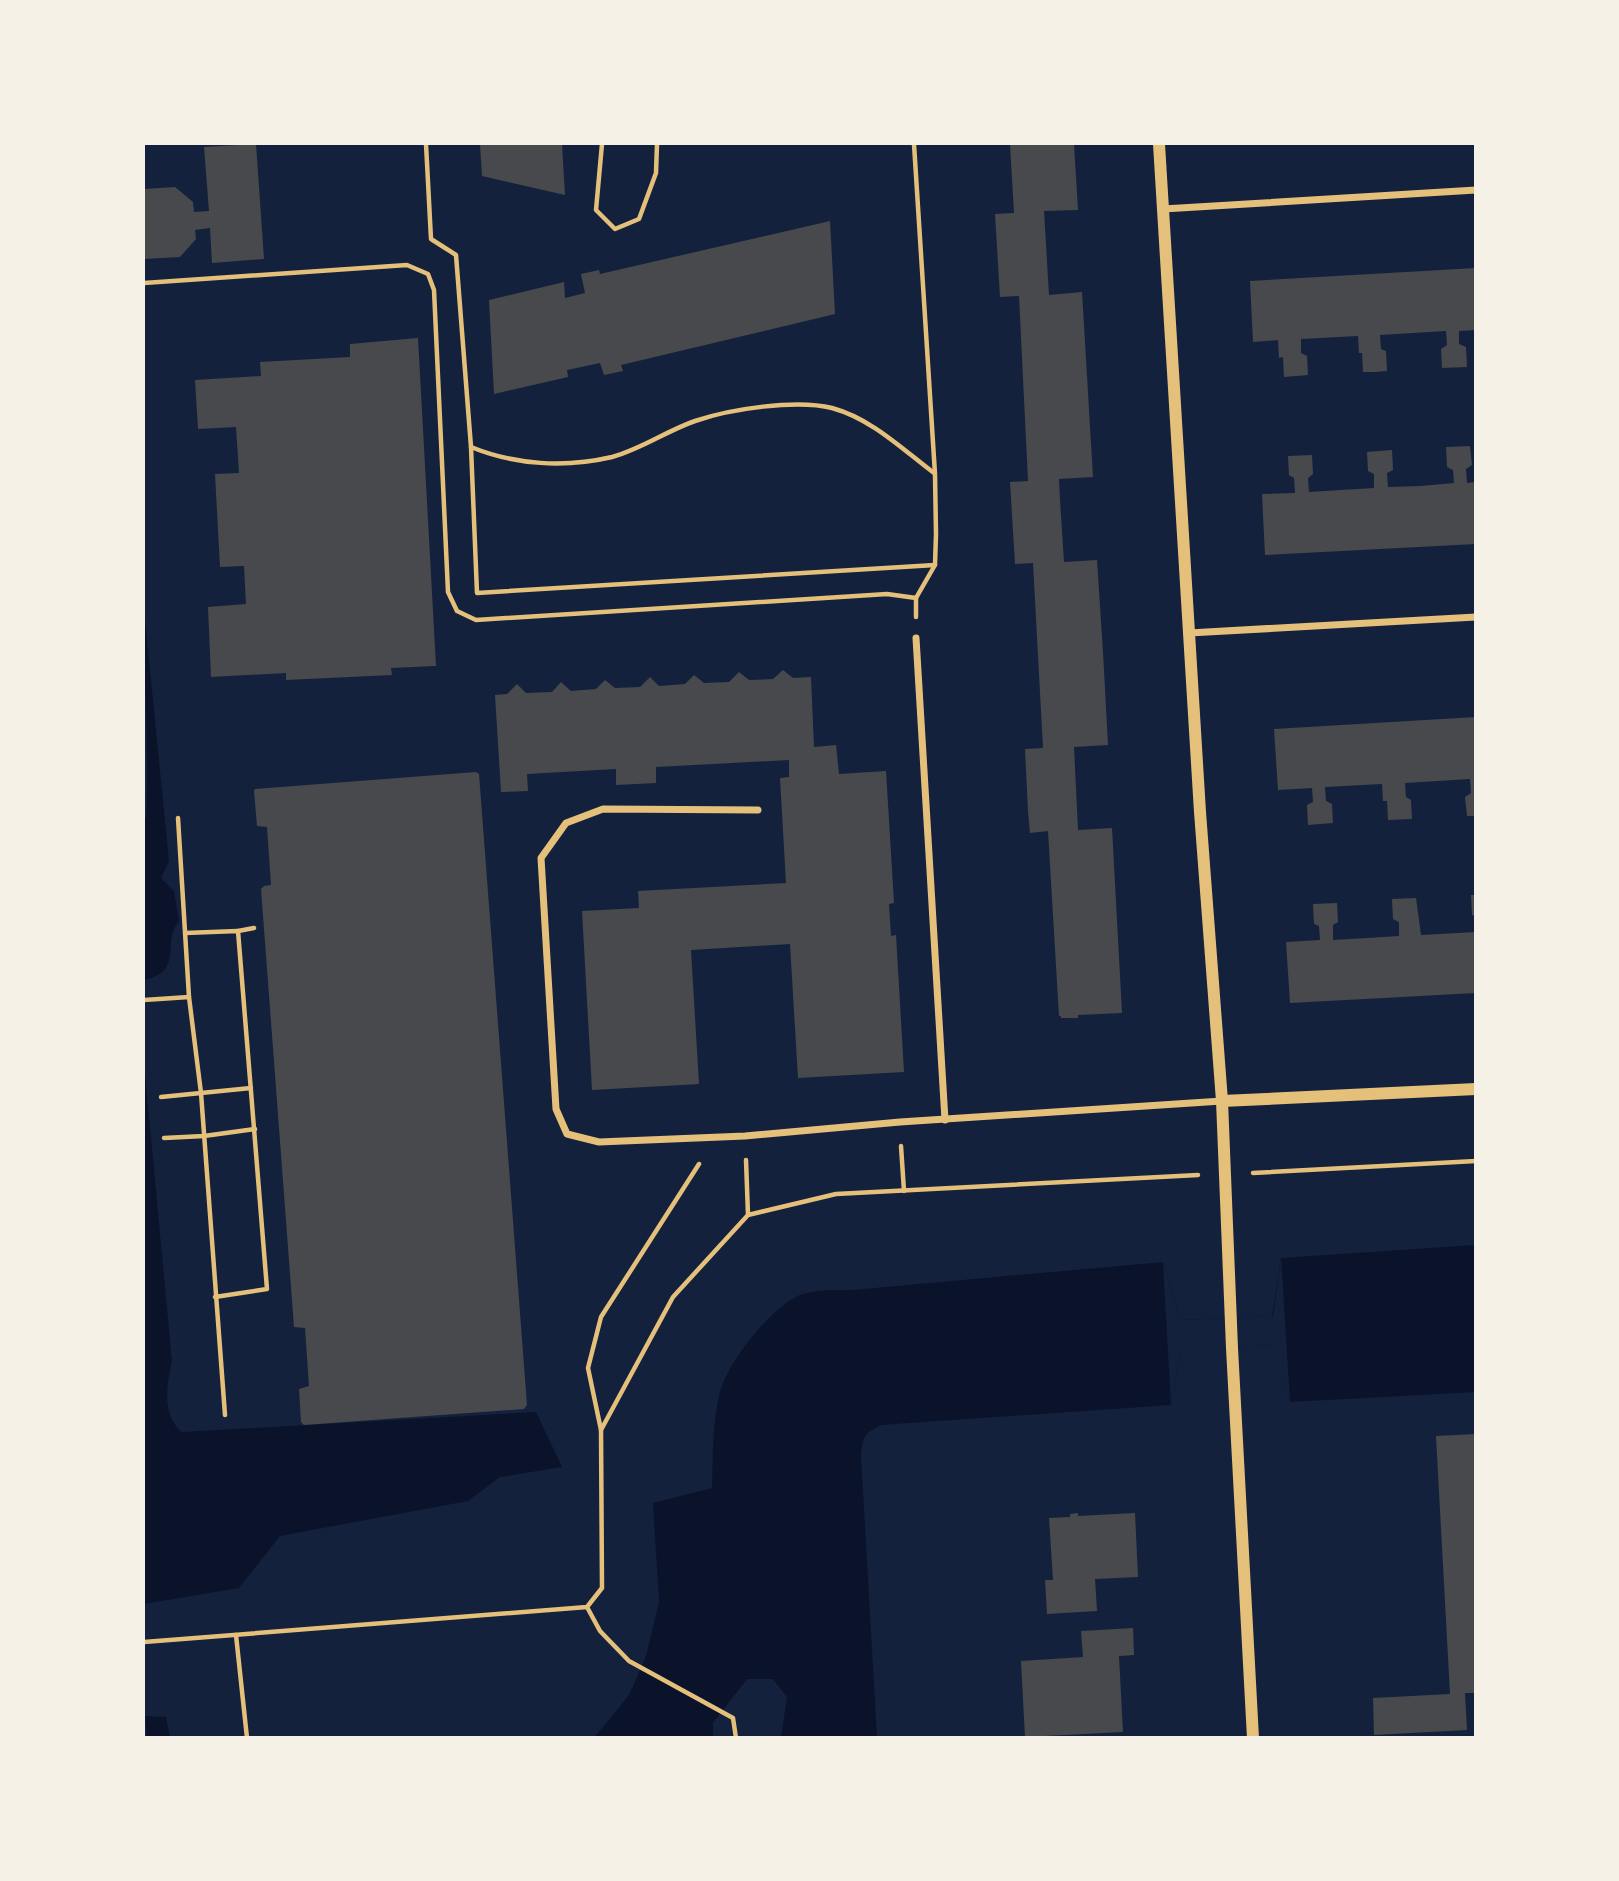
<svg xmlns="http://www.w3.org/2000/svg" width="1619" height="1881" font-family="'Noto Serif',serif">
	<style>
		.water { fill: #0b132b }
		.pier { fill: #14213d }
		.building { fill: #48494c }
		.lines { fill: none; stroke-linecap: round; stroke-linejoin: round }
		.path { stroke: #e5c07b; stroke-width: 4.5 }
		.minor { stroke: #e5c07b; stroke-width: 7 }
		.tertiary { stroke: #e5c07b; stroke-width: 12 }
	</style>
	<rect width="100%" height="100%" fill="#14213d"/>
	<g class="water">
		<path d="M 144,609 L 169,861 L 161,878 L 174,891 L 179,921 C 161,943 185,971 144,980 L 144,818 L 146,818 C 150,748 143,679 144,609 Z"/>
		<path d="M 144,1063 L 172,1361 C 167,1384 161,1415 182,1432 L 536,1412 L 562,1467 L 500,1477 L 468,1501 L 280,1536 L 239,1588 L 144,1604 Z"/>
		<path d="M 1475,1245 L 1475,1392 L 1290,1402 L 1274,1345 L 1181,1349 L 1171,1405 L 881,1425 C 864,1434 863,1436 861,1455 L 877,1737 L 781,1737 L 787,1697 L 773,1679 L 747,1679 L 713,1723 L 713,1737 L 594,1738 L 629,1695 L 646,1656 L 659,1602 L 653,1503 L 712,1488 C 713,1456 712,1423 720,1392 C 728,1362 771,1307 800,1295 C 817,1289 836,1290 853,1290 L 1163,1262 L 1180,1320 L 1272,1316 L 1281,1258 Z"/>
		<path d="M 145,1716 L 166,1717 L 170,1737 L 147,1737 Z"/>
	</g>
	<path class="pier" d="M 1281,1258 L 1290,1402 L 1273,1345 L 1181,1350 L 1171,1405 L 1163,1262 L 1180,1320 L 1273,1316 Z"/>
	<g class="building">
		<path d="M 256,144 L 264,259 L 212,263 L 210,228 L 195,230 L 196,239 L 180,257 L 144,259 L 144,189 L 175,187 L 193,202 L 194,212 L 209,211 L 204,147 Z"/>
		<path d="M 480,144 L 562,144 L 565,195 L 482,176 Z"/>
		<path d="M 1010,144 L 1074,144 L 1078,210 L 1044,211 L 1049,295 L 1082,292 L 1093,477 L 1059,479 L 1060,500 L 1064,562 L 1097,560 L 1103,652 L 1108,745 L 1074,747 L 1078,830 L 1112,828 L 1122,1013 L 1078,1015 L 1078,1018 L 1061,1018 L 1061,1016 L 1059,1016 L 1048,831 L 1030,833 L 1028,811 L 1025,749 L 1043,748 L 1033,563 L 1015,564 L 1010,482 L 1028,481 L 1019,296 L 1000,297 L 995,214 L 1014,213 Z"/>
		<path d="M 830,221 L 835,314 L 621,365 L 623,371 L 604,375 L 600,363 L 567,370 L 568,377 L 494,394 L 489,300 L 564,282 L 565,298 L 585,293 L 581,274 L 599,270 L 600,274 Z"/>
		<path d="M 1476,268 L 1476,330 L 1459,331 L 1459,344 L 1466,347 L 1467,367 L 1442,368 L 1441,349 L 1447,345 L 1446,331 L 1380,335 L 1381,349 L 1386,351 L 1387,371 L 1376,372 L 1363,372 L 1362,353 L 1359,353 L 1358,336 L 1301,339 L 1301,353 L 1307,356 L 1308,375 L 1284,377 L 1283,357 L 1279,358 L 1278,340 L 1253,342 L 1250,281 Z"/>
		<path d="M 418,338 L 436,666 L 391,668 L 392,675 L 286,680 L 286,673 L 211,677 L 208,607 L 246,604 L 244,566 L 220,567 L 215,474 L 239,473 L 236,427 L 198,429 L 195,380 L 261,376 L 260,362 L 350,357 L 350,344 Z"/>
		<path d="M 1470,446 L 1472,465 L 1466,469 L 1467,483 L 1476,482 L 1476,544 L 1265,555 L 1262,494 L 1295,493 L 1294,478 L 1289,475 L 1288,456 L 1312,455 L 1313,474 L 1308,478 L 1309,492 L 1374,488 L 1374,474 L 1368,471 L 1367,452 L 1392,450 L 1393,470 L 1387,473 L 1388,487 L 1421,486 L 1454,483 L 1453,470 L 1447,467 L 1446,447 Z"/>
		<path d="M 783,670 L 793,678 L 811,677 L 814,747 L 836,745 L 839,774 L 886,771 L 894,903 L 889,904 L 891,936 L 896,935 L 904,1072 L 798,1078 L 790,944 L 691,950 L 699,1084 L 592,1090 L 582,911 L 639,908 L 638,891 L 786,883 L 780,778 L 789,777 L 789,760 L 656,767 L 656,783 L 616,785 L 616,769 L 527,774 L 528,791 L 501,792 L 495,695 L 507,694 L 517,684 L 526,693 L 552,692 L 561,682 L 571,691 L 596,689 L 605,680 L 615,688 L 640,687 L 650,677 L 659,686 L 685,684 L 694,675 L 704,683 L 729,682 L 739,672 L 749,680 L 773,679 Z"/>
		<path d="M 1476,717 L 1476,816 L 1467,816 L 1465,797 L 1471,793 L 1470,779 L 1405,783 L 1406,797 L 1411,800 L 1412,819 L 1388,820 L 1387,801 L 1383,801 L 1382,784 L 1325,787 L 1326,801 L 1332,804 L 1333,823 L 1320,824 L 1308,825 L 1307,805 L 1313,802 L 1312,788 L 1278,790 L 1274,729 Z"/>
		<path d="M 476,772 L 479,774 L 527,1405 L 524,1409 L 304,1425 L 301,1422 L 299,1389 L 309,1386 L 305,1328 L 294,1327 L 261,889 L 264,886 L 271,885 L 267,827 L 257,826 L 254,791 L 255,789 Z"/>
		<path d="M 1471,895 L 1476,895 L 1476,916 L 1472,915 Z"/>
		<path d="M 1416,898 L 1421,935 L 1476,932 L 1476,993 L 1290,1003 L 1286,942 L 1320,940 L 1319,926 L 1314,924 L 1313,904 L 1337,903 L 1338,922 L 1333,925 L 1333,940 L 1367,938 L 1399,936 L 1399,922 L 1393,919 L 1392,899 Z"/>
		<path d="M 1476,1434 L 1476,1693 L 1465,1693 L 1467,1730 L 1374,1735 L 1373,1698 L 1450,1694 L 1436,1436 Z"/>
		<path d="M 1078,1513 L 1078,1516 L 1135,1513 L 1138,1577 L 1095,1579 L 1097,1611 L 1047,1614 L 1045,1580 L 1053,1580 L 1049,1518 L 1070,1517 L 1070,1514 Z"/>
		<path d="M 1133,1628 L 1134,1655 L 1119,1656 L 1123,1732 L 1025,1737 L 1021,1661 L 1083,1657 L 1081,1631 Z"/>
	</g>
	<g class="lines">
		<g class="path">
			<path d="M 426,144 L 431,239 L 456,255 L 471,447 L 477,593 L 935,565"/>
			<path d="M 602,144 L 596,210 L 615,229 L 639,219 L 656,173 L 657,144"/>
			<path d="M 914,144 L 935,474 L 936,534 L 935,565 L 916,598 L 916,617"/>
			<path d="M 144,283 L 407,265 L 428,274 L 434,290 L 448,592 L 457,611 L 476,620 L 887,594 L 916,598"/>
			<path d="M 471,447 C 515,465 565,468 612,457 C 642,449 666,431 695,421 C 730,409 796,399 832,408 C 872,419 902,449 934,473"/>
			<path d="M 178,818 L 189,997"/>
			<path d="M 238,931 L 254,928"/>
			<path d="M 185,933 L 238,931 L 267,1289 L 215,1297"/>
			<path d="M 144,1000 L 189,997 L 201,1093 L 225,1415"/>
			<path d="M 161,1097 L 251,1088"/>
			<path d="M 164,1138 L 204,1136 L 255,1129"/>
			<path d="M 901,1146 L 904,1191"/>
			<path d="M 746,1160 L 748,1215"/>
			<path d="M 1253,1173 L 1476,1161"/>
			<path d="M 601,1430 L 673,1297 L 748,1215 L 836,1194 L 1198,1175"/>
			<path d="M 587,1607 L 600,1631 L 629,1661 L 733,1718 L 736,1738"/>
			<path d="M 236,1635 L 247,1738"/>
			<path d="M 144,1642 L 587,1607 L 602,1588 L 601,1430 L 588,1368 L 601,1317 L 699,1164"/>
		</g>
		<g class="minor">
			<path d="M 1163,209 L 1476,190"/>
			<path d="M 1189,633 L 1476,617"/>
			<path d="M 916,638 L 945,1120"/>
			<path d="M 758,810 L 603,809 L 566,823 L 541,858 L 556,1109 L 567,1134 L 599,1142 L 745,1136 L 900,1122 L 1222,1101"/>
		</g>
		<g class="tertiary">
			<path d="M 1159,144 L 1200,812 L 1222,1101 L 1232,1348 L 1253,1738"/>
			<path d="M 1222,1101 L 1476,1089"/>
		</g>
	</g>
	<rect width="1619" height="1881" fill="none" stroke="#f6f1e7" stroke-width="290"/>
</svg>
